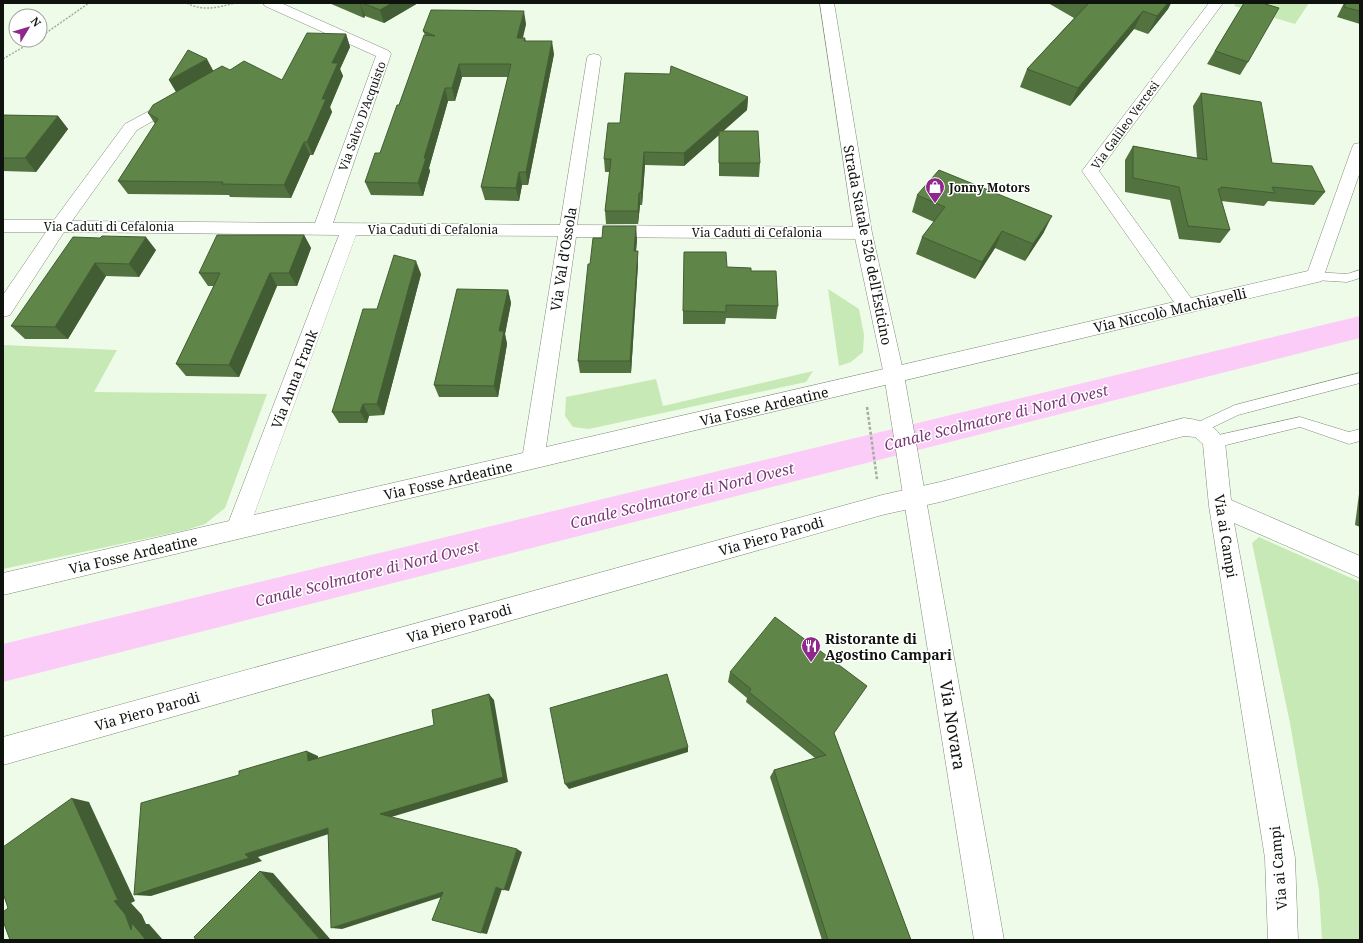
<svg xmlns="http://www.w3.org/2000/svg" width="1363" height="943" font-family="'Noto Serif',serif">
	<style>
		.green { fill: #c7e9b5 }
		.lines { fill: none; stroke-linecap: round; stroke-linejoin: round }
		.canal { fill: #fbccf8; fill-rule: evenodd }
		.service-casing { stroke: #808b7a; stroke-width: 1 }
		.minor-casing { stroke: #808b7a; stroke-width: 1 }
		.tertiary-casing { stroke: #808b7a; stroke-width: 1 }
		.path-far1 { stroke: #a4ad9f; stroke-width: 1.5; stroke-dasharray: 2 1.5; stroke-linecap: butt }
		.path { stroke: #a4ad9f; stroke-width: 2.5; stroke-dasharray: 3 2; stroke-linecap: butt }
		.service { fill: #fff; fill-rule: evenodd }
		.minor { fill: #fff; fill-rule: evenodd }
		.tertiary { fill: #fff; fill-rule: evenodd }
		.wall { fill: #52723f }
		.shaded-wall { fill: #425d33 }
		.building { fill: #5f8549; stroke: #425d33 }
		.labels { text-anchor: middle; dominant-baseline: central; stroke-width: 3; stroke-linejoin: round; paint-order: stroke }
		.far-street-label { font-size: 12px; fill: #0f130d; stroke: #fff }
		.far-poi-label { font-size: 12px; font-weight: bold; fill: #0f130d; stroke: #fff; text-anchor: start }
		.street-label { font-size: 14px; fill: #0f130d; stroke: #fff }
		.poi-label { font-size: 14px; font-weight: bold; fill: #0f130d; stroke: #fff; text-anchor: start }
		.water-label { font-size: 15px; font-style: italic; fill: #7c3879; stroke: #fff }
		.near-street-label { font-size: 17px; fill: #0f130d; stroke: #fff }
	</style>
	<rect width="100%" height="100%" fill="#effbe9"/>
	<g class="green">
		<path d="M 1236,3 L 1309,3 L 1295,24 L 1234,6 Z"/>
		<path d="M 828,289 L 859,309 L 864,335 L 863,352 L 851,362 L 839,366 Z"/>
		<path d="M 3,345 L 117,350 L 94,392 L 267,394 L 225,508 L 205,524 L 186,530 L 3,569 Z"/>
		<path d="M 813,371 L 806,382 L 589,429 L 573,427 L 565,416 L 566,397 L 656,379 L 663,406 Z"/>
		<path d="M 1259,537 L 1360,582 L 1360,940 L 1322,940 L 1319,890 L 1290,723 L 1252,543 Z"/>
	</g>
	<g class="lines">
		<path class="canal" d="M 1360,316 L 1360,338 L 3,682 L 3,644 Z"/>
		<g class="service-casing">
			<g id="service">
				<path d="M 1360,270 L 1360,278 L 1347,282 L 1315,280 L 1311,279 L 1309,276 L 1311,273 L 1315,272 L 1347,274 Z"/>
				<path d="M 1360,373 L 1360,383 L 1238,415 L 1199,434 L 1194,432 L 1192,428 L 1194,424 L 1235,405 Z"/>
				<path d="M 1300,417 L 1349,432 L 1360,429 L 1360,441 L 1349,444 L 1300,427 L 1214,448 L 1209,446 L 1207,442 L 1209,438 L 1214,436 Z"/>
			</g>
		</g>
		<g class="minor-casing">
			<g id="minor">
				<path d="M 263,3 L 281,3 L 389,51 L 391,54 L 333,223 L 560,225 L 587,58 L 589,55 L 594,54 L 599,55 L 601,58 L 577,225 L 863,227 L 869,229 L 872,233 L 869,237 L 863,239 L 576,237 L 546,447 L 1174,302 L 1082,171 L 1209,3 L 1223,3 L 1099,171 L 1191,298 L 1308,271 L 1352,148 L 1354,144 L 1360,143 L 1360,172 L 1322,281 L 3,595 L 3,573 L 229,521 L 339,235 L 64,232 L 10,315 L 3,317 L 3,295 L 46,232 L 3,232 L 3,220 L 54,220 L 125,124 L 171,99 L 176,97 L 181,99 L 184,102 L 181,105 L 137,130 L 72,221 L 315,223 L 376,56 L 265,6 ZM 356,235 L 558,236 L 523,453 L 254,515 Z"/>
				<path d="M 1184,418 C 1202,420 1216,425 1225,442 L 1231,500 L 1360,556 L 1360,578 L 1234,523 L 1295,858 L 1298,940 L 1268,940 L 1265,858 L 1209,506 L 1203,444 L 1195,437 L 1184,436 L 940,502 L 882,515 L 3,765 L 3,737 L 882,495 L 940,482 Z"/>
			</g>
		</g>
		<g class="tertiary-casing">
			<path id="tertiary" d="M 820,3 L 834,3 L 872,233 L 904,375 L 1004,940 L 974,940 L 884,375 L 854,233 Z"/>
		</g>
		<g class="path-far1">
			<path d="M 187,3 C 203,12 219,7 235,3"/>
			<path d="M 40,37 L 89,3"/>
			<path d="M 3,59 L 35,40"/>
		</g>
		<path class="path" d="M 867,407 L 877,479"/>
		<use href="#service" class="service"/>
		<use href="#minor" class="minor"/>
		<use href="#tertiary" class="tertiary"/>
	</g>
	<g class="wall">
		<path d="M 329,3 L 418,3 L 384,23 L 365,16 L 364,18 Z"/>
		<path d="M 1048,3 L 1171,3 L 1168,9 L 1148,34 L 1134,29 L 1070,106 L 1020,87 L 1027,69 L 1074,18 Z"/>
		<path d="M 1244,3 L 1248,62 L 1240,75 L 1207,64 Z"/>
		<path d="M 1344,3 L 1360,3 L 1360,24 L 1337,17 Z"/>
		<path d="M 526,24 L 523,38 L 525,38 L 526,41 L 554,54 L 528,185 L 522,185 L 519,201 L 485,200 L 481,187 L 508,77 L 462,77 L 455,101 L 448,101 L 429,168 L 430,171 L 423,196 L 371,195 L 365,182 L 380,153 L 399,105 L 425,35 L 423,31 Z"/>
		<path d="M 346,34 L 350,47 L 340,69 L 343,76 L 330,107 L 332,112 L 313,155 L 310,155 L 291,198 L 230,197 L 229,195 L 128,194 L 118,181 L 155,124 L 148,113 L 176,92 L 169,80 L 214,71 L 230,70 L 282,80 Z"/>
		<path d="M 1201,93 L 1272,163 L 1325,192 L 1314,205 L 1268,201 L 1264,206 L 1221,201 L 1230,230 L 1220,243 L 1179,239 L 1170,200 L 1125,192 L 1125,160 L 1133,146 L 1197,158 L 1193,106 Z"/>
		<path d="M 748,97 L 747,110 L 723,131 L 760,163 L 759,177 L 719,176 L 719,135 L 684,166 L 645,165 L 642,205 L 640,205 L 638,224 L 606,224 L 605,211 L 610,172 L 605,172 L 604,159 L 620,123 Z"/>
		<path d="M 3,115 L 58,116 L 68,129 L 36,172 L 3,171 Z"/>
		<path d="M 917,195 L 1044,232 L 1025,261 L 995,248 L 975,279 L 916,254 L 922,237 L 934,222 L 912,212 Z"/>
		<path d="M 304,235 L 311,248 L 297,286 L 277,286 L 239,377 L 186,376 L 176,364 L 214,286 L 208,286 L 199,273 Z"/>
		<path d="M 100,238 L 156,250 L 139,277 L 106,276 L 68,339 L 25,339 L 11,326 Z"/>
		<path d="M 637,239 L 636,251 L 638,264 L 631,373 L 580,373 L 578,361 L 590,264 Z"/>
		<path d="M 727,267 L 778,306 L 776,319 L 726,318 L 725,324 L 683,324 L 683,311 Z"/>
		<path d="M 421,274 L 384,415 L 369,416 L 367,423 L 339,423 L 332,412 L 377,309 Z"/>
		<path d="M 508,290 L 511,303 L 505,334 L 507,344 L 498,397 L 439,397 L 434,385 Z"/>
		<path d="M 1359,494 L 1360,494 L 1360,527 L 1355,525 Z"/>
		<path d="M 730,672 L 834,733 L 911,940 L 822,940 L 770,777 L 774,770 L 815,758 L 746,702 L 747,698 L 728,682 Z"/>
	</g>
	<g class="shaded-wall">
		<path d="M 360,3 L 365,16 L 364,18 L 360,4 Z"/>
		<path d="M 392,3 L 418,3 L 384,23 L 380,10 Z"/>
		<path d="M 1168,3 L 1171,3 L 1168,9 L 1148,34 L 1157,16 Z"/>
		<path d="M 524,11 L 526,24 L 519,51 L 517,38 Z"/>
		<path d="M 1143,11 L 1134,29 L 1070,106 L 1078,88 Z"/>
		<path d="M 346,34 L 350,47 L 340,69 L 343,76 L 330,107 L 332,112 L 313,155 L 307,142 L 322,99 L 332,63 Z"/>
		<path d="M 552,41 L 554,54 L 528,185 L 526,172 Z"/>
		<path d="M 207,59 L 214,72 L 177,93 L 169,80 Z"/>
		<path d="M 459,64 L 462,77 L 455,101 L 452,88 Z"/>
		<path d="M 445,88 L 448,101 L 429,168 L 430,171 L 423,196 L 418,183 L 424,158 Z"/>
		<path d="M 748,97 L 747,110 L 684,166 L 684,153 Z"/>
		<path d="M 58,116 L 68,129 L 36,172 L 25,158 Z"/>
		<path d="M 304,142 L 310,155 L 291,198 L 284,185 Z"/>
		<path d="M 644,152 L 645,165 L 642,205 L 641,193 Z"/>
		<path d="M 519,172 L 522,185 L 519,201 L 516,188 Z"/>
		<path d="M 639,193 L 640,205 L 638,224 L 638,211 Z"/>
		<path d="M 1052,216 L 1044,232 L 1025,261 L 1033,244 Z"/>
		<path d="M 636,226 L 637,239 L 635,264 L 634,251 Z"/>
		<path d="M 1002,231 L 995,248 L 975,279 L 982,262 Z"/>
		<path d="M 304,235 L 311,248 L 297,286 L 289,273 Z"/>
		<path d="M 146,237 L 156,250 L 139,277 L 129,264 Z"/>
		<path d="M 638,251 L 638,264 L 631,373 L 630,361 Z"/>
		<path d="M 416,261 L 421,274 L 384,415 L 377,404 Z"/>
		<path d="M 95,263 L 106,276 L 68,339 L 55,327 Z"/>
		<path d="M 270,273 L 277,286 L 239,377 L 229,365 Z"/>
		<path d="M 508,290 L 511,303 L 505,334 L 507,344 L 498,397 L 494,386 L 499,331 Z"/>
		<path d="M 363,404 L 369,416 L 367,423 L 360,412 Z"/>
		<path d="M 489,694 L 494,700 L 508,782 L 388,818 L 380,814 Z"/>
		<path d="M 688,747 L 688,752 L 569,789 L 565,784 Z"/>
		<path d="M 307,751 L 318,756 L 318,766 L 308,761 Z"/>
		<path d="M 72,798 L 89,802 L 135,901 L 131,903 L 142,915 L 146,924 L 149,924 L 163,940 L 146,940 L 131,930 L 114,901 Z"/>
		<path d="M 328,828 L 338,831 L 258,857 L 262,861 L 151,896 L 134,895 L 245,854 Z"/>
		<path d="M 517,849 L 522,852 L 509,891 L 504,890 Z"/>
		<path d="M 260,871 L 273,873 L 331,940 L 320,940 Z"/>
		<path d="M 496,887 L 502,889 L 487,934 L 481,933 Z"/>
		<path d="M 443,892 L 451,894 L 342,929 L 331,928 Z"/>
	</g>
	<g class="building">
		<path d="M 362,3 L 392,3 L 380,10 Z"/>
		<path d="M 1087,3 L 1168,3 L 1157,16 L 1143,11 L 1078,88 L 1027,69 L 1088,4 Z"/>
		<path d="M 1244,3 L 1262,3 L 1279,8 L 1248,62 L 1215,51 Z"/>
		<path d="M 1346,3 L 1360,3 L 1360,11 L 1344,7 Z"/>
		<path d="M 431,10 L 524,11 L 517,38 L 525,38 L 524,41 L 552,41 L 526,172 L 519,172 L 516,188 L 481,187 L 511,64 L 459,64 L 452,88 L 445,88 L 424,158 L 426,158 L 418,183 L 365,182 L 375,153 L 380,153 L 397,105 L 399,105 L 424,35 L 435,36 L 423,31 Z"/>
		<path d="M 307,33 L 346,34 L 332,63 L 338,63 L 322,99 L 326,99 L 307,142 L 304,142 L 284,185 L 222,184 L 223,182 L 118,181 L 158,119 L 148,113 L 153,105 L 222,66 L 230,70 L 244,61 L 282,80 Z"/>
		<path d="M 188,50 L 207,59 L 169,80 Z"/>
		<path d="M 671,66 L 748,97 L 684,153 L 644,152 L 641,193 L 639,193 L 638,211 L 605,211 L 611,159 L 604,159 L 608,123 L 620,123 L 625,73 L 670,74 Z"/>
		<path d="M 1201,93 L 1261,102 L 1272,163 L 1312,166 L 1325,192 L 1272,187 L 1275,193 L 1221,187 L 1221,189 L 1218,189 L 1230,230 L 1188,226 L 1179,187 L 1133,178 L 1133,146 L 1207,160 Z"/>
		<path d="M 3,115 L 58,116 L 25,158 L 3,158 Z"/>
		<path d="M 719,131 L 758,131 L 760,163 L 719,163 Z"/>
		<path d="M 939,170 L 1052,216 L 1033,244 L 1002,231 L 982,262 L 922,237 L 945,207 L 917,195 Z"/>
		<path d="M 603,226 L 636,226 L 634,251 L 638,251 L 630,361 L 578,361 L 588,264 L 590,264 L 593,238 L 602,238 Z"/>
		<path d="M 217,235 L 304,235 L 289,273 L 270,273 L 229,365 L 176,364 L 220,273 L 199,273 Z"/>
		<path d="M 102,236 L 146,237 L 129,264 L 95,263 L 55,327 L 11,326 L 73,237 L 100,238 Z"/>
		<path d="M 684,252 L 726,252 L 727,267 L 751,268 L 751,271 L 776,271 L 778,306 L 726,305 L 726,312 L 683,311 Z"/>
		<path d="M 394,255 L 416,261 L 377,404 L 363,404 L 360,412 L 332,412 L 363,309 L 377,309 Z"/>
		<path d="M 457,289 L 508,290 L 499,331 L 504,331 L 494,386 L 434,385 Z"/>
		<path d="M 775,617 L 867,686 L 834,733 L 911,940 L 828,940 L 774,770 L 826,755 L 749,692 L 751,689 L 730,672 Z"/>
		<path d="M 667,674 L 688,747 L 565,784 L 550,708 Z"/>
		<path d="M 489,694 L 503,777 L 380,814 L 517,849 L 504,890 L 496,887 L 481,933 L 432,920 L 443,892 L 331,928 L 328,828 L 245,854 L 249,858 L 134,895 L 141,803 L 239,775 L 239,771 L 307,751 L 308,761 L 434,725 L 432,710 Z"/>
		<path d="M 72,798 L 118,900 L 114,901 L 125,914 L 131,930 L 132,923 L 146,940 L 10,940 L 3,921 L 3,912 L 8,908 L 3,893 L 3,847 Z"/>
		<path d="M 260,871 L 320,940 L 196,940 L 194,937 Z"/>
	</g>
	<defs>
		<g id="shop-pin" transform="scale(1)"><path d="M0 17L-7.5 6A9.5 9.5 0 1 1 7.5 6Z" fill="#8f278d" stroke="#fff"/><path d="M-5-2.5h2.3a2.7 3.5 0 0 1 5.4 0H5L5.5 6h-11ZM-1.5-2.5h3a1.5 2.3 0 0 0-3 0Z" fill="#fff"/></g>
		<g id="restaurant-pin" transform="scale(1)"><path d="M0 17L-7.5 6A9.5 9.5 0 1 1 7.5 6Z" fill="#8f278d" stroke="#fff"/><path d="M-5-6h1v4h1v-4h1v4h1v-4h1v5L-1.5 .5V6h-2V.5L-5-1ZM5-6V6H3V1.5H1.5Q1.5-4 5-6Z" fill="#fff"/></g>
	</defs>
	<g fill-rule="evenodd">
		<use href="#shop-pin" x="935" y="187"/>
		<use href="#restaurant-pin" x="811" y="646"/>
	</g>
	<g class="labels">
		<g class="far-street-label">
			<text transform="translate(362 116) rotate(-70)">Via Salvo D'Acquisto</text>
			<text transform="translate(1125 125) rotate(-54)">Via Galileo Vercesi</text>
			<text x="109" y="226">Via Caduti di Cefalonia</text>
			<text x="433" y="229">Via Caduti di Cefalonia</text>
			<text x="757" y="232">Via Caduti di Cefalonia</text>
		</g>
		<g class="far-poi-label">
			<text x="949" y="187">Jonny Motors</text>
		</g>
		<g class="street-label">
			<text transform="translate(868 245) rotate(79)">Strada Statale 526 dell'Esticino</text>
			<text transform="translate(563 259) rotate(-81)">Via Val d'Ossola</text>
			<text transform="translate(1170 310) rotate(-13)">Via Niccolò Machiavelli</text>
			<text transform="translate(294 379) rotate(-69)">Via Anna Frank</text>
			<text transform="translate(764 406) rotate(-13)">Via Fosse Ardeatine</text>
			<text transform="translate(448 480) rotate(-13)">Via Fosse Ardeatine</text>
			<text transform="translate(771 536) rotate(-16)">Via Piero Parodi</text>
			<text transform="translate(1226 536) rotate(81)">Via ai Campi</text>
			<text transform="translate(133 554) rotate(-13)">Via Fosse Ardeatine</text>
			<text transform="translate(459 623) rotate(-16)">Via Piero Parodi</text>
			<text transform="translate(147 711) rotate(-16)">Via Piero Parodi</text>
			<text transform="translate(1278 868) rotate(-95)">Via ai Campi</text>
		</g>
		<g class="poi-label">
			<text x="825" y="638">Ristorante di<tspan x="825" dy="16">Agostino Campari</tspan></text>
		</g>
		<g class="water-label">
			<text transform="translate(996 417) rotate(-14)">Canale Scolmatore di Nord Ovest</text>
			<text transform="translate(682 495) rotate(-14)">Canale Scolmatore di Nord Ovest</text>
			<text transform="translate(367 573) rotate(-14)">Canale Scolmatore di Nord Ovest</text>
		</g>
		<g class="near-street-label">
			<text transform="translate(953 725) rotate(81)">Via Novara</text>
		</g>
	</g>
	<rect width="1363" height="943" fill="none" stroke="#0f130d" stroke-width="8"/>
	<g transform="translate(28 28) rotate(52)"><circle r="19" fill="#ffffff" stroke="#9fa19e"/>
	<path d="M0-3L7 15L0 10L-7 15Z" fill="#8f278d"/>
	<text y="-6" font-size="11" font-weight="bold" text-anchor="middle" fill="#0f130d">N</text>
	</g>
</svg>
